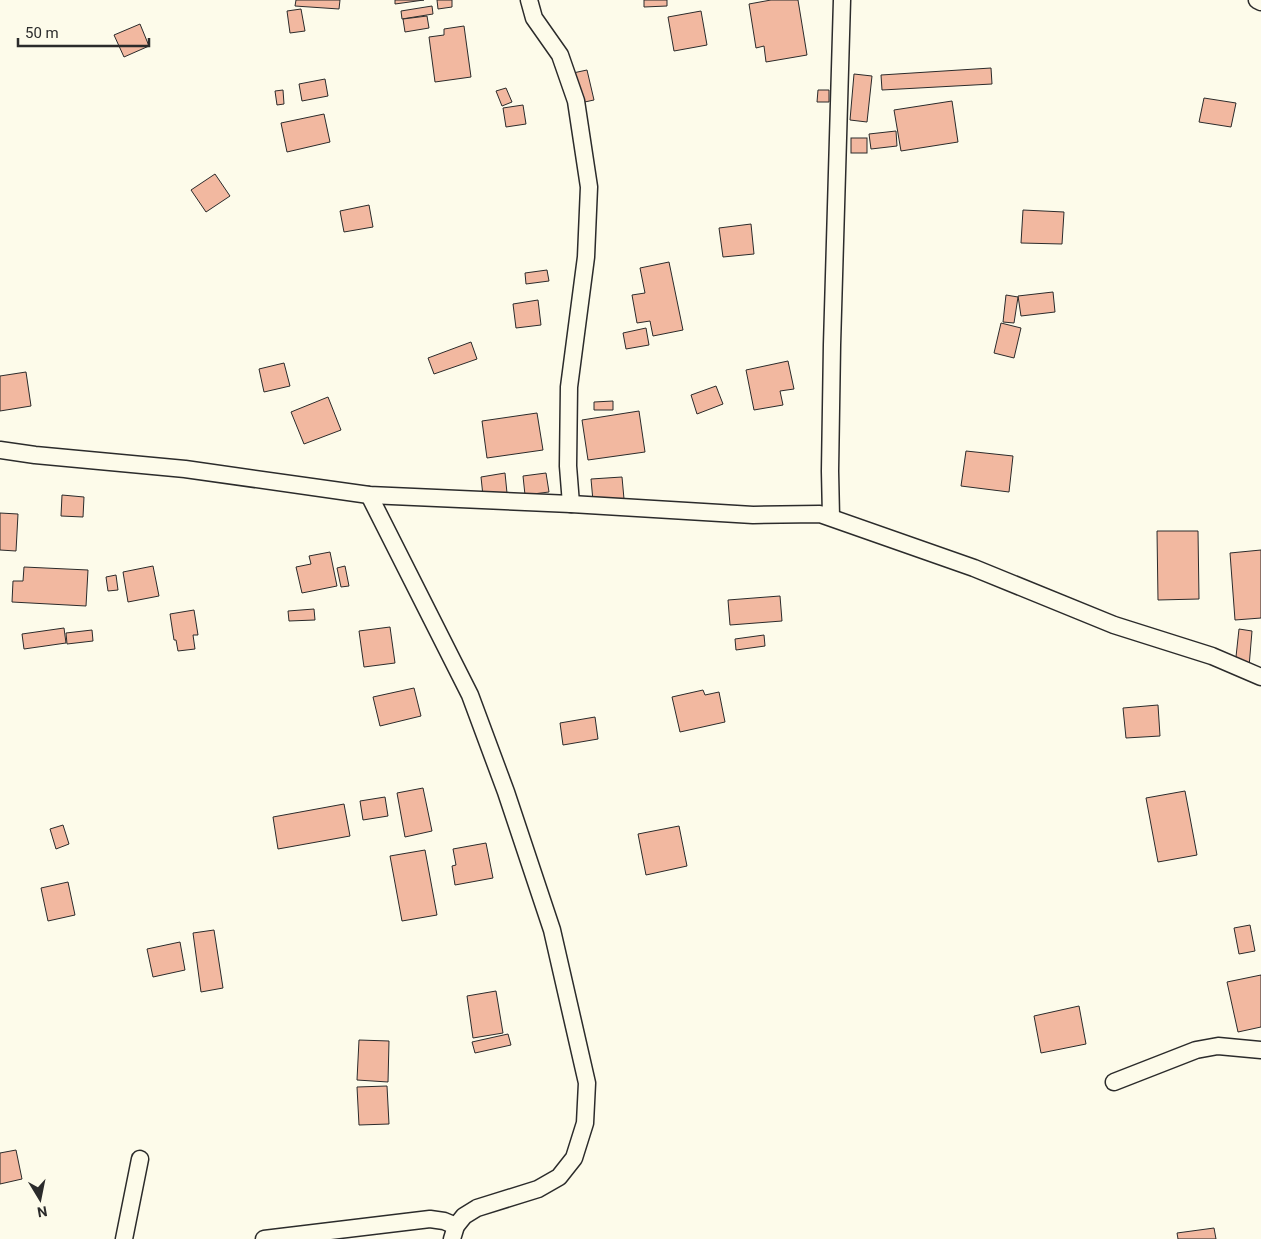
<svg xmlns="http://www.w3.org/2000/svg" width="1261" height="1239" font-family="Roboto,sans-serif">
	<style>
		.building { fill: #f2b8a0; stroke: #2b2b2b }
		.lines { fill: none; stroke-linecap: round; stroke-linejoin: round }
		.street-casing { stroke: #2b2b2b; stroke-width: 19 }
		.street { stroke: #fdfbea; stroke-width: 16 }
	</style>
	<rect width="100%" height="100%" fill="#fdfbea"/>
	<g class="building">
		<path d="M 296,0 L 340,0 L 339,9 L 295,6 Z"/>
		<path d="M 395,0 L 424,0 L 395,4 Z"/>
		<path d="M 437,0 L 452,0 L 452,7 L 438,9 Z"/>
		<path d="M 644,0 L 667,0 L 667,6 L 644,7 Z"/>
		<path d="M 771,0 L 798,0 L 807,55 L 766,62 L 764,46 L 756,48 L 749,4 Z"/>
		<path d="M 432,6 L 433,14 L 402,19 L 401,11 Z"/>
		<path d="M 301,9 L 305,31 L 290,33 L 287,11 Z"/>
		<path d="M 701,11 L 707,45 L 674,51 L 668,17 Z"/>
		<path d="M 427,16 L 429,28 L 405,32 L 403,19 Z"/>
		<path d="M 140,24 L 149,46 L 124,57 L 114,35 Z"/>
		<path d="M 464,26 L 471,77 L 435,82 L 429,37 L 444,35 L 444,29 Z"/>
		<path d="M 991,68 L 992,84 L 882,90 L 881,75 Z"/>
		<path d="M 587,70 L 594,100 L 580,103 L 573,73 Z"/>
		<path d="M 854,74 L 872,76 L 867,122 L 850,120 Z"/>
		<path d="M 325,79 L 328,96 L 302,101 L 299,84 Z"/>
		<path d="M 506,88 L 512,102 L 502,106 L 496,91 Z"/>
		<path d="M 283,90 L 284,104 L 277,105 L 275,91 Z"/>
		<path d="M 818,90 L 829,90 L 829,102 L 817,102 Z"/>
		<path d="M 1204,98 L 1236,103 L 1231,127 L 1199,122 Z"/>
		<path d="M 952,101 L 958,142 L 901,151 L 894,110 Z"/>
		<path d="M 523,105 L 526,124 L 506,127 L 503,108 Z"/>
		<path d="M 324,114 L 330,142 L 287,152 L 281,123 Z"/>
		<path d="M 896,131 L 897,146 L 871,149 L 869,134 Z"/>
		<rect x="851" y="138" width="16" height="15"/>
		<path d="M 215,174 L 230,196 L 206,212 L 191,190 Z"/>
		<path d="M 369,205 L 373,227 L 344,232 L 340,211 Z"/>
		<path d="M 1023,210 L 1064,212 L 1062,244 L 1021,243 Z"/>
		<path d="M 751,224 L 754,254 L 723,257 L 719,228 Z"/>
		<path d="M 669,262 L 683,330 L 653,336 L 650,321 L 637,323 L 632,295 L 645,293 L 640,268 Z"/>
		<path d="M 547,270 L 549,281 L 526,284 L 525,273 Z"/>
		<path d="M 1053,292 L 1055,312 L 1021,316 L 1018,296 Z"/>
		<path d="M 1006,295 L 1018,297 L 1014,323 L 1003,322 Z"/>
		<path d="M 538,300 L 541,325 L 516,328 L 513,304 Z"/>
		<path d="M 1001,323 L 1021,328 L 1014,358 L 994,353 Z"/>
		<path d="M 646,328 L 649,345 L 626,349 L 623,333 Z"/>
		<path d="M 471,342 L 477,359 L 434,374 L 428,358 Z"/>
		<path d="M 788,361 L 794,389 L 780,391 L 783,405 L 754,410 L 746,370 Z"/>
		<path d="M 284,363 L 290,386 L 264,392 L 259,369 Z"/>
		<path d="M 26,372 L 31,406 L 0,411 L 0,376 Z"/>
		<path d="M 716,386 L 723,404 L 697,414 L 691,395 Z"/>
		<path d="M 328,397 L 341,430 L 304,444 L 291,412 Z"/>
		<path d="M 613,401 L 613,410 L 594,410 L 594,402 Z"/>
		<path d="M 639,411 L 645,452 L 588,460 L 582,420 Z"/>
		<path d="M 537,413 L 543,450 L 487,458 L 482,421 Z"/>
		<path d="M 966,451 L 1013,456 L 1009,492 L 961,486 Z"/>
		<path d="M 505,473 L 507,493 L 483,496 L 481,477 Z"/>
		<path d="M 546,473 L 549,492 L 525,495 L 523,476 Z"/>
		<path d="M 622,477 L 624,499 L 593,501 L 591,479 Z"/>
		<path d="M 62,495 L 84,497 L 83,517 L 61,516 Z"/>
		<path d="M 0,513 L 18,514 L 16,551 L 0,550 Z"/>
		<path d="M 1157,531 L 1198,531 L 1199,599 L 1158,600 Z"/>
		<path d="M 1261,550 L 1261,618 L 1235,620 L 1230,553 Z"/>
		<path d="M 330,552 L 337,586 L 302,593 L 296,567 L 311,564 L 309,556 Z"/>
		<path d="M 153,566 L 159,596 L 128,602 L 123,572 Z"/>
		<path d="M 345,566 L 349,586 L 341,587 L 337,568 Z"/>
		<path d="M 24,567 L 88,570 L 86,606 L 12,602 L 13,581 L 23,581 Z"/>
		<path d="M 116,575 L 118,590 L 108,591 L 106,577 Z"/>
		<path d="M 780,596 L 782,621 L 730,625 L 728,600 Z"/>
		<path d="M 314,609 L 315,620 L 289,621 L 288,611 Z"/>
		<path d="M 194,610 L 198,635 L 193,635 L 195,649 L 178,651 L 176,640 L 174,640 L 170,614 Z"/>
		<path d="M 390,627 L 395,663 L 364,667 L 359,631 Z"/>
		<path d="M 64,628 L 66,643 L 24,649 L 22,634 Z"/>
		<path d="M 1239,629 L 1252,631 L 1249,667 L 1235,666 Z"/>
		<path d="M 92,630 L 93,641 L 67,644 L 66,633 Z"/>
		<path d="M 764,635 L 765,646 L 736,650 L 735,639 Z"/>
		<path d="M 414,688 L 421,716 L 380,726 L 373,697 Z"/>
		<path d="M 703,690 L 705,695 L 719,692 L 725,722 L 680,732 L 672,697 Z"/>
		<path d="M 1158,705 L 1160,736 L 1126,738 L 1123,708 Z"/>
		<path d="M 595,717 L 598,739 L 563,745 L 560,723 Z"/>
		<path d="M 423,788 L 432,831 L 405,837 L 397,793 Z"/>
		<path d="M 1185,791 L 1197,855 L 1158,862 L 1146,798 Z"/>
		<path d="M 385,797 L 388,816 L 363,820 L 360,801 Z"/>
		<path d="M 344,804 L 350,836 L 278,849 L 273,817 Z"/>
		<path d="M 63,825 L 69,844 L 56,849 L 50,829 Z"/>
		<path d="M 679,826 L 687,866 L 646,875 L 638,834 Z"/>
		<path d="M 486,843 L 493,878 L 455,885 L 452,866 L 456,865 L 453,849 Z"/>
		<path d="M 425,850 L 437,915 L 402,921 L 390,856 Z"/>
		<path d="M 68,882 L 75,915 L 48,921 L 41,888 Z"/>
		<path d="M 1250,925 L 1255,951 L 1239,954 L 1234,928 Z"/>
		<path d="M 214,930 L 223,988 L 201,992 L 193,933 Z"/>
		<path d="M 180,942 L 185,970 L 153,977 L 147,949 Z"/>
		<path d="M 1261,975 L 1261,1027 L 1238,1032 L 1227,982 Z"/>
		<path d="M 496,991 L 503,1033 L 473,1038 L 467,996 Z"/>
		<path d="M 1079,1006 L 1086,1044 L 1041,1053 L 1034,1016 Z"/>
		<path d="M 508,1034 L 511,1045 L 475,1053 L 472,1042 Z"/>
		<path d="M 359,1040 L 389,1041 L 388,1082 L 357,1080 Z"/>
		<path d="M 387,1086 L 389,1124 L 359,1125 L 357,1087 Z"/>
		<path d="M 16,1150 L 22,1179 L 0,1184 L 0,1153 Z"/>
		<path d="M 1214,1228 L 1216,1239 L 1178,1239 L 1177,1233 Z"/>
	</g>
	<g class="lines">
		<g class="street-casing">
			<g id="street">
				<path d="M 529,0 L 534,18 L 560,55 L 576,101 L 589,187 L 586,257 L 569,387 L 568,466 L 571,504"/>
				<path d="M 1257,0 L 1261,2"/>
				<path d="M 0,450 L 35,455 L 185,469 L 369,495 L 571,504 L 753,515 L 820,514 L 974,568 L 1114,625 L 1212,656 L 1261,677"/>
				<path d="M 369,495 L 470,695 L 506,792 L 552,930 L 587,1083 L 585,1123 L 574,1158 L 559,1177 L 538,1189 L 477,1208 L 464,1216 L 456,1226 L 452,1239"/>
				<path d="M 831,517 L 830,471 L 832,345 L 842,0"/>
				<path d="M 1114,1082 L 1196,1050 L 1218,1046 L 1261,1050"/>
				<path d="M 124,1239 L 140,1159"/>
				<path d="M 264,1239 L 430,1219 L 444,1221 L 456,1226"/>
			</g>
		</g>
		<use href="#street" class="street"/>
	</g>
	<g transform="translate(40 1199) rotate(170)" stroke="#fdfbea" stroke-width="4" paint-order="stroke">
	<path d="M0-4L9 19L0 12L-9 19Z" fill="#2b2b2b"/>
	<text y="-8" font-size="14" font-weight="bold" text-anchor="middle" fill="#2b2b2b">N</text>
	</g>
	<path d="M18 38v8h131v-8" fill="none" stroke="#2b2b2b" stroke-width="2.5"/>
	<text x="25" y="38" font-size="15" fill="#2b2b2b" stroke="#fdfbea" stroke-width="4" paint-order="stroke">50 m</text>
</svg>
